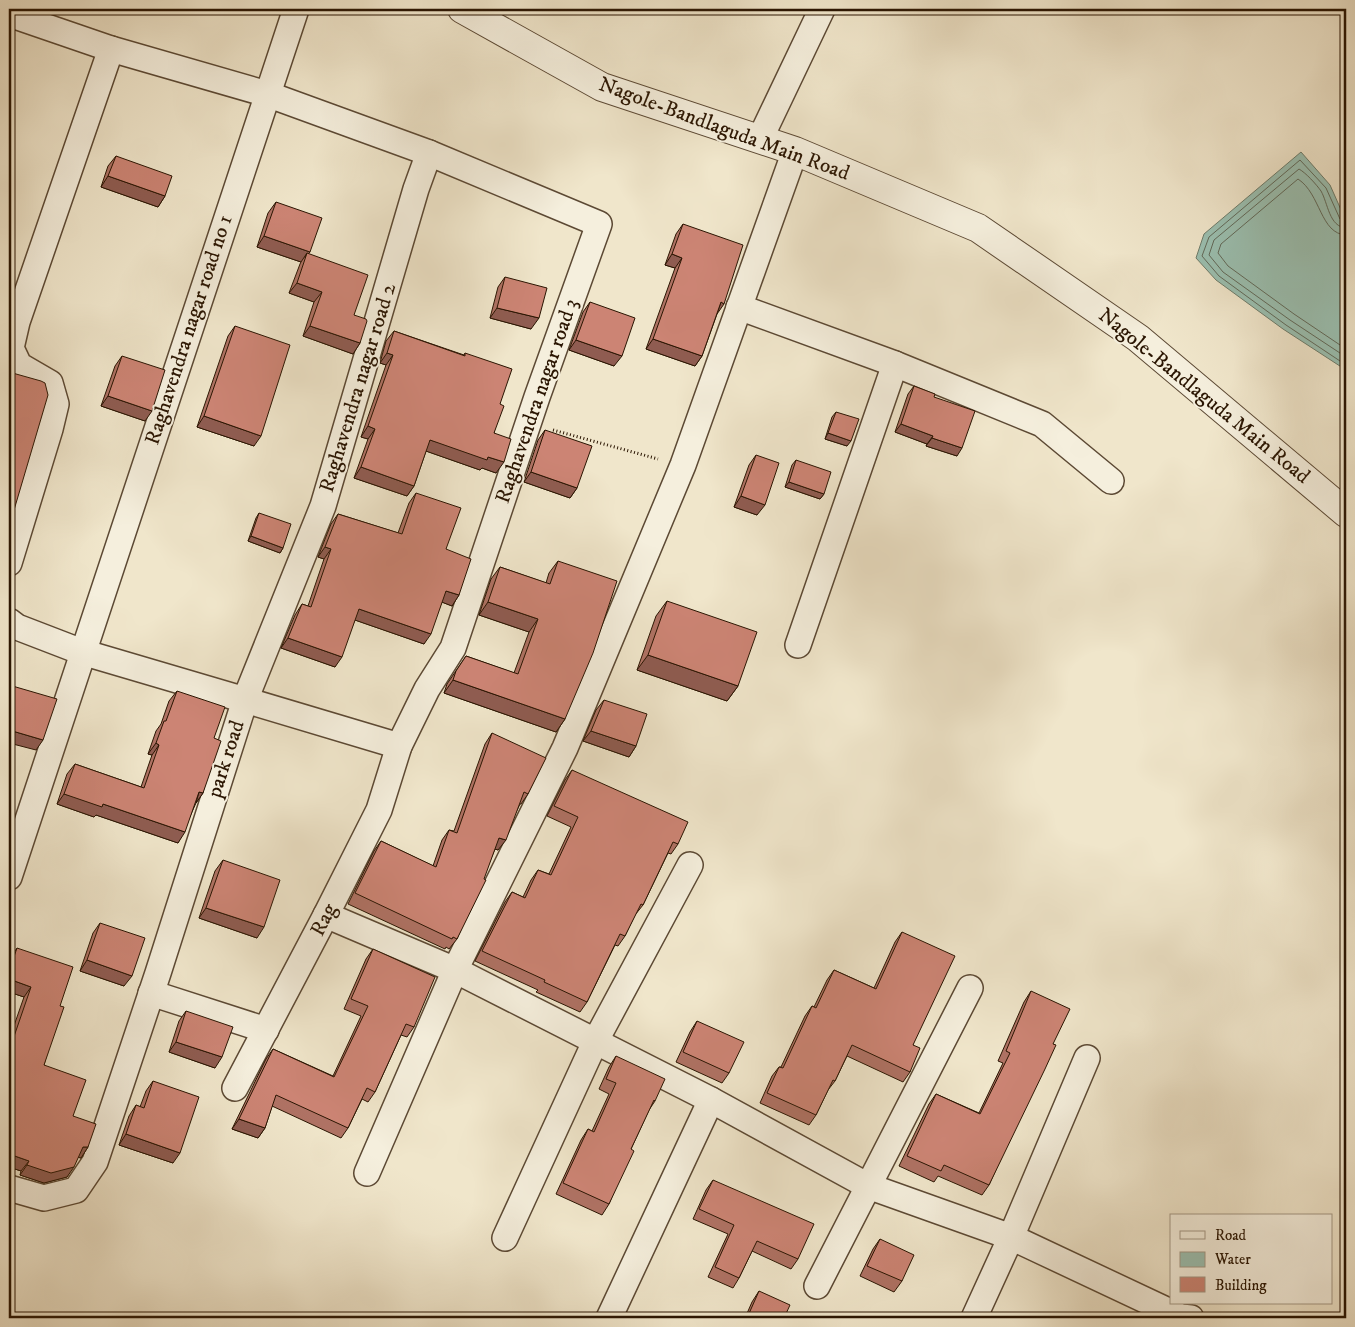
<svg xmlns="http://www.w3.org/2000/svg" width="1355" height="1327" font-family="'IM FELL DW Pica',serif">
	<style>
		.water { fill: #9bc0b1; stroke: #6e7c6b }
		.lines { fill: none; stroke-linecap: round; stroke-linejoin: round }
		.shore { stroke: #626a5a; stroke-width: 1 }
		.minor-casing { stroke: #5c4934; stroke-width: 28 }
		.tertiary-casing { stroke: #5c4934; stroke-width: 30 }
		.path { stroke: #2a1502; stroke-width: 3; stroke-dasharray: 1 2.5; stroke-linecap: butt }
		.minor { stroke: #f5efdd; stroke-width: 25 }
		.tertiary { stroke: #f5efdd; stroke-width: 28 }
		.wall { fill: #af7264; stroke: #2a1502 }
		.shaded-wall { fill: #8f5c51; stroke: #2a1502 }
		.building { fill: #cc8474; stroke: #2a1502 }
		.labels { text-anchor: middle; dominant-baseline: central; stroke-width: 4; stroke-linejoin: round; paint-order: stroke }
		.street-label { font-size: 21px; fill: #2a1502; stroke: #f5efdd }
	</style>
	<rect width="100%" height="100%" fill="#f0e6cb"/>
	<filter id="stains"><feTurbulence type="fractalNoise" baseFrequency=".004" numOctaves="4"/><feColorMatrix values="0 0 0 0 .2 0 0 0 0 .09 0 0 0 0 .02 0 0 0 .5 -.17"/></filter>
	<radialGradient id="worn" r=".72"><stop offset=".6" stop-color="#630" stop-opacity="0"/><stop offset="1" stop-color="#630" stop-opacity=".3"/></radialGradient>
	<path class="water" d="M 1301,152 L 1330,185 L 1346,221 L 1346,370 L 1283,329 L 1216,280 L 1196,258 L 1204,234 Z"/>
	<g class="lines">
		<g class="shore">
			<path d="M 1346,222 L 1340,219 L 1326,188 L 1300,160 L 1209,237 L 1202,256 L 1219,276 L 1286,325 L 1346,365"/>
			<path d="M 1346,228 C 1329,227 1328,203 1321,191 C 1316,184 1306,173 1299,169 L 1214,240 L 1209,255 L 1223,272 L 1290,320 L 1346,357"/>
			<path d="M 1346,235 C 1320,234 1321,194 1298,179 L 1221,244 L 1218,253 L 1228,266 L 1294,314 L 1346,349"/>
		</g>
		<g class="minor-casing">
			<g id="minor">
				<path d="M 9,14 L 111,49 L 267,94 L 429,153 L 416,189 L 323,506 L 245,700 L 82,652 L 17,627 L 9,621"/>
				<path d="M 760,139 L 822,9"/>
				<path d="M 739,307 L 895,364 L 1042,424 L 1111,481"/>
				<path d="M 9,563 L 50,429 L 56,404 L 50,383 L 19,365 L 11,348 L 17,322 L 111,49"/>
				<path d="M 798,645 L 895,364"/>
				<path d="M 9,877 L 296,9"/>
				<path d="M 326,915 L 455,970 L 711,1100 L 868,1186 L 1011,1237 L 1181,1317 L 1191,1318"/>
				<path d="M 151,993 L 266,1030"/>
				<path d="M 235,1088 L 326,915 L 379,810 L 399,746 L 427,689 L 453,648 L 537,397 L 599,224 L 429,153"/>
				<path d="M 367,1173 L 455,970 L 565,748 L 683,465 L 795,151"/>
				<path d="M 9,1188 L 44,1198 L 76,1190 L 95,1162 L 158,973 L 245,700 L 399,746"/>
				<path d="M 505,1238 L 595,1042 L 690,865"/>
				<path d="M 817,1286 L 970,988"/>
				<path d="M 609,1318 L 711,1100"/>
				<path d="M 974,1318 L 1011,1237 L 1087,1058"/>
			</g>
		</g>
		<g class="tertiary-casing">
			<path id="tertiary" d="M 462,9 L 602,87 L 795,151 L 978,228 L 1138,338 L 1346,513"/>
		</g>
		<path class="path" d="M 553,430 L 658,459"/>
		<use href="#minor" class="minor"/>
		<use href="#tertiary" class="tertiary"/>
	</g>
	<g class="wall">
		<path d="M 116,156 L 165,196 L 158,207 L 101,187 L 108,166 Z"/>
		<path d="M 276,202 L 310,252 L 308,254 L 354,315 L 360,343 L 353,354 L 303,336 L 314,302 L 289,293 L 300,264 L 301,262 L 257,247 L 268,213 Z"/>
		<path d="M 683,224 L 717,314 L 702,356 L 695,366 L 646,349 L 675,268 L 665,265 L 676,234 Z"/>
		<path d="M 505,277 L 531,329 L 490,318 L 498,287 Z"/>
		<path d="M 590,302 L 614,366 L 569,350 L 583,312 Z"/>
		<path d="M 235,326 L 254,446 L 197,427 L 228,336 Z"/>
		<path d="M 394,331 L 464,355 L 465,353 L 500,404 L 494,433 L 496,473 L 482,468 L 480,470 L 426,451 L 414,486 L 407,496 L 354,478 L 368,439 L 361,437 L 386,365 L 380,363 L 386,341 Z"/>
		<path d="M 122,356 L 145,421 L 101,406 L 115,366 Z"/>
		<path d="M 914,386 L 934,397 L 957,456 L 926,446 L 927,444 L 895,432 L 908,394 Z"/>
		<path d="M 836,412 L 847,446 L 825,439 L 832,417 Z"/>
		<path d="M 545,430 L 577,488 L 570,498 L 524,482 L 538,440 Z"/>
		<path d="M 756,455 L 757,515 L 734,507 L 749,465 Z"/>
		<path d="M 796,460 L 824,494 L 820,499 L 785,487 L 792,465 Z"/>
		<path d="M 416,493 L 446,549 L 459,595 L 452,606 L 442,602 L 424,644 L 355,620 L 335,667 L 281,648 L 295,615 L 302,604 L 308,606 L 324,559 L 318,557 L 331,524 L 338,514 L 398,533 L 409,503 Z"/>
		<path d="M 259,513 L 283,548 L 280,553 L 248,541 L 256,518 Z"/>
		<path d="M 558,561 L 565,719 L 556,732 L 444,693 L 447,684 L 466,656 L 514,673 L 529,632 L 479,615 L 491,579 L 500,567 L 546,583 L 549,573 Z"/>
		<path d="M 667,601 L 738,686 L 727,701 L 637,670 L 656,616 Z"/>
		<path d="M 177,691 L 214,738 L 203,793 L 196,803 L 178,843 L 96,815 L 94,817 L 57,804 L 67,774 L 75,764 L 141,787 L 152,755 L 148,754 L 156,731 L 161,724 L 169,701 Z"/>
		<path d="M 604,700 L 636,746 L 629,757 L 583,741 L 596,710 Z"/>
		<path d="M 492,733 L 528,794 L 521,804 L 520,804 L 498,850 L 495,849 L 457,939 L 449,949 L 446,947 L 445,949 L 348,904 L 374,851 L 381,841 L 433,866 L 442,840 L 449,830 L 454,831 L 485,744 Z"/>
		<path d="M 572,770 L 678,844 L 671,854 L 668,853 L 643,905 L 635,915 L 625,936 L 618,946 L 615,945 L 587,1002 L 580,1012 L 536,992 L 538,990 L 475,961 L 505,902 L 512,892 L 523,897 L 531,880 L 538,870 L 549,874 L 571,827 L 547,816 L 565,780 Z"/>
		<path d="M 223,860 L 257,938 L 199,918 L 215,871 Z"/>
		<path d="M 100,923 L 124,986 L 80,971 L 93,933 Z"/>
		<path d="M 902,932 L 913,1045 L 910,1072 L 903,1082 L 847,1056 L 835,1081 L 828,1090 L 816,1115 L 809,1125 L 760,1103 L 772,1076 L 779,1067 L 781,1067 L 805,1016 L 812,1006 L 814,1007 L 827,980 L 834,970 L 874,988 L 895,942 Z"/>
		<path d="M 17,948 L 60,1006 L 44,1065 L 73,1116 L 88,1147 L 81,1158 L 78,1157 L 67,1177 L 44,1183 L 20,1175 L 21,1171 L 9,1167 L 9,1040 L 24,997 L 9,992 L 9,960 Z"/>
		<path d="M 373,949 L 414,1027 L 407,1037 L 401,1035 L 375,1092 L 368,1102 L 362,1099 L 348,1128 L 341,1138 L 272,1106 L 265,1128 L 258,1138 L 232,1129 L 266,1059 L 273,1049 L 333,1076 L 361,1016 L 344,1009 L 366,959 Z"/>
		<path d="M 1031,991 L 1053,1044 L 989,1185 L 982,1195 L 938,1176 L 934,1182 L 899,1166 L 929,1104 L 936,1094 L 979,1113 L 1003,1063 L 998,1061 L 1024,1002 Z"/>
		<path d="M 186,1011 L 215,1068 L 169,1052 L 179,1021 Z"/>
		<path d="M 697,1021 L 729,1073 L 722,1083 L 676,1062 L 690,1032 Z"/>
		<path d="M 616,1056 L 655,1101 L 649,1110 L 631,1149 L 609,1204 L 602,1215 L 556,1194 L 581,1140 L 588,1129 L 592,1131 L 609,1094 L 599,1089 L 609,1067 Z"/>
		<path d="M 153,1081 L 173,1163 L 119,1145 L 129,1116 L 136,1105 L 140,1107 L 146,1091 Z"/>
		<path d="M 713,1180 L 798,1259 L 791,1269 L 752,1251 L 739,1278 L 733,1288 L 708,1277 L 728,1234 L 693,1219 L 706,1190 Z"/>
		<path d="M 880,1239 L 902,1281 L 894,1292 L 860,1276 L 873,1249 Z"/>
		<path d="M 759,1291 L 784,1318 L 745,1318 L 752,1302 Z"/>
	</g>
	<g class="shaded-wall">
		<path d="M 108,176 L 165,196 L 158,207 L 101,187 Z"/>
		<path d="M 264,236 L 310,252 L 305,258 L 307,253 L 301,262 L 257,247 Z"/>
		<path d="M 672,254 L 682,258 L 675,268 L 665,265 Z"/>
		<path d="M 297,283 L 322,292 L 314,302 L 289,293 Z"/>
		<path d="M 721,302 L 724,304 L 717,314 Z"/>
		<path d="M 497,308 L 539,318 L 531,329 L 490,318 Z"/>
		<path d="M 310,326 L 360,343 L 353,354 L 303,336 Z"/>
		<path d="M 653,339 L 702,356 L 695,366 L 646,349 Z"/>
		<path d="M 576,340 L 622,356 L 614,366 L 569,350 Z"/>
		<path d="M 387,353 L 393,355 L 386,365 L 380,363 Z"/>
		<path d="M 108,396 L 152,411 L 145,421 L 101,406 Z"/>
		<path d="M 204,416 L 261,436 L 254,446 L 197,427 Z"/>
		<path d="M 901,424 L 933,436 L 927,444 L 895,432 Z"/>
		<path d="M 368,426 L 375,429 L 368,439 L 361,437 Z"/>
		<path d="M 828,433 L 851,441 L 847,446 L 825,439 Z"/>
		<path d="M 932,438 L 962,448 L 957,456 L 926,446 Z"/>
		<path d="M 430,440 L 488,457 L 504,462 L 496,473 L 482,468 L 480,470 L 423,450 Z"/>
		<path d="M 361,467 L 414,486 L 407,496 L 354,478 Z"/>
		<path d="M 531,472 L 577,488 L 570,498 L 524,482 Z"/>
		<path d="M 789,482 L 824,494 L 820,499 L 785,487 Z"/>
		<path d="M 741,496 L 765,505 L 757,515 L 734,507 Z"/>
		<path d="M 251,536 L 283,548 L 280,553 L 248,541 Z"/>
		<path d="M 325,547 L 331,549 L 324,559 L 318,557 Z"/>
		<path d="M 446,591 L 459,595 L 452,606 L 439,601 Z"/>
		<path d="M 488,602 L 538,619 L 529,632 L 479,615 Z"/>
		<path d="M 359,609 L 431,634 L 424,644 L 352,619 Z"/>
		<path d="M 288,638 L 342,657 L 335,667 L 281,648 Z"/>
		<path d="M 648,655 L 738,686 L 727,701 L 637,670 Z"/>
		<path d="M 453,680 L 565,719 L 556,732 L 444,693 Z"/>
		<path d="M 9,730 L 43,740 L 36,750 L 9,743 Z"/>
		<path d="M 591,731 L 636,746 L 629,757 L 583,741 Z"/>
		<path d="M 156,743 L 159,745 L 152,755 L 148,754 Z"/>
		<path d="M 199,792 L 203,793 L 196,803 Z"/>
		<path d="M 64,794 L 103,804 L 185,832 L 178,843 L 96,815 L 94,817 L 57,804 Z"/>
		<path d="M 499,838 L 506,840 L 498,850 L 492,848 Z"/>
		<path d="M 206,908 L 264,927 L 257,938 L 199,918 Z"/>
		<path d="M 87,960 L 132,976 L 124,986 L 80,971 Z"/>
		<path d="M 9,979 L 31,987 L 24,997 L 9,992 Z"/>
		<path d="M 176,1042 L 222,1057 L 215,1068 L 169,1052 Z"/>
		<path d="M 239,1119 L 265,1128 L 258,1138 L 232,1129 Z"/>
		<path d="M 126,1134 L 180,1153 L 173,1163 L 119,1145 Z"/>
		<path d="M 83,1147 L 88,1147 L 81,1158 L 76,1157 Z"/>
		<path d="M 9,1154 L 29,1161 L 21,1171 L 9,1167 Z"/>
		<path d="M 27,1165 L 74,1167 L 67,1177 L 44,1183 L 20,1175 Z"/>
	</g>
	<g class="building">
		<path d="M 116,156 L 172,176 L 165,196 L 108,176 Z"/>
		<path d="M 276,202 L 322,218 L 310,252 L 264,236 Z"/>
		<path d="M 683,224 L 743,245 L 724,304 L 721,302 L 702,356 L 653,339 L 682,258 L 672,254 Z"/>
		<path d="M 307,253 L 368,275 L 354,315 L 366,319 L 367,321 L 360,343 L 310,326 L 322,292 L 297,283 Z"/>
		<path d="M 505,277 L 547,288 L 539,318 L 497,308 Z"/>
		<path d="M 590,302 L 635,318 L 622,356 L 576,340 Z"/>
		<path d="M 235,326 L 290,345 L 261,436 L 204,416 Z"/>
		<path d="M 394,331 L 465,356 L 465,353 L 512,369 L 500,404 L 504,406 L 494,433 L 511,439 L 504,462 L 488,457 L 487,460 L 430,440 L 414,486 L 361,467 L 375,429 L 368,426 L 393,355 L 387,353 Z"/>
		<path d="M 122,356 L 165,370 L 152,411 L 108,396 Z"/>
		<path d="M 9,372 L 41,381 L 45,383 L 48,395 L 9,527 Z"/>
		<path d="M 914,386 L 935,394 L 934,397 L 975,411 L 962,448 L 932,438 L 933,436 L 901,424 Z"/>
		<path d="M 836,412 L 859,419 L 851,441 L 828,433 Z"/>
		<path d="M 545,430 L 592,446 L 577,488 L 531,472 Z"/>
		<path d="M 756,455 L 779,463 L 765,505 L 741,496 Z"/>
		<path d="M 796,460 L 831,472 L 824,494 L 789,482 Z"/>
		<path d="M 416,493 L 461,508 L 446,549 L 471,559 L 459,595 L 446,591 L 431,634 L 359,609 L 342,657 L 288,638 L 302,604 L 311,607 L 331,549 L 325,547 L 338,514 L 402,534 Z"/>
		<path d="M 259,513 L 291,524 L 283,548 L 251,536 Z"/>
		<path d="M 558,561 L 617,581 L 593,653 L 565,719 L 453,680 L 456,671 L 466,656 L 518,674 L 538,619 L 488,602 L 500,567 L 550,584 Z"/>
		<path d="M 667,601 L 757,632 L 738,686 L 648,655 Z"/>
		<path d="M 9,685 L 57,699 L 43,740 L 9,730 Z"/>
		<path d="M 177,691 L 225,707 L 214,738 L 221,741 L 203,793 L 199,792 L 185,832 L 103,804 L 102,807 L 64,794 L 75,764 L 144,788 L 159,745 L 156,743 L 164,721 L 166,721 Z"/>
		<path d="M 604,700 L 647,714 L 636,746 L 591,731 Z"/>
		<path d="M 492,733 L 546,758 L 528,794 L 524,792 L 506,840 L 499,838 L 484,879 L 486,880 L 457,939 L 453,937 L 452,939 L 355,893 L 381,841 L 436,867 L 449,830 L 457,833 Z"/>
		<path d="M 572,770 L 688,822 L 678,844 L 673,842 L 643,905 L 641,904 L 625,936 L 620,934 L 587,1002 L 544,982 L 545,980 L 482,951 L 512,892 L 525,898 L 538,870 L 551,875 L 578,817 L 554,806 Z"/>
		<path d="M 223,860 L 280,880 L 264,927 L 206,908 Z"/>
		<path d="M 100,923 L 145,938 L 132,976 L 87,960 Z"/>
		<path d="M 902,932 L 955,956 L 913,1045 L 920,1048 L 910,1072 L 852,1045 L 835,1081 L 833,1080 L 816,1115 L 767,1093 L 779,1067 L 783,1068 L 812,1006 L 816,1008 L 834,970 L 876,989 Z"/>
		<path d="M 17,948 L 73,967 L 60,1006 L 64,1007 L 44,1065 L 86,1080 L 73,1116 L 96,1124 L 88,1147 L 83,1147 L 74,1167 L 51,1173 L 27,1165 L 29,1161 L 9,1154 L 9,1051 L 31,987 L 9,979 L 9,971 Z"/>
		<path d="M 373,949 L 435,977 L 414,1027 L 406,1024 L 375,1092 L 367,1088 L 348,1128 L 276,1095 L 265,1128 L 239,1119 L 273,1049 L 334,1077 L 368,1006 L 351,999 Z"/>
		<path d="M 1031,991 L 1070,1009 L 1053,1044 L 1056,1045 L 1045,1069 L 989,1185 L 944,1165 L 941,1171 L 907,1156 L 936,1094 L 980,1114 L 1010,1053 L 1006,1051 Z"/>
		<path d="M 186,1011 L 233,1027 L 222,1057 L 176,1042 Z"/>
		<path d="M 697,1021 L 744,1042 L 729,1073 L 683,1052 Z"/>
		<path d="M 616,1056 L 665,1079 L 655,1101 L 654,1100 L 631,1149 L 634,1151 L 609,1204 L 563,1183 L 588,1129 L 594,1132 L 616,1083 L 606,1079 Z"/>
		<path d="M 153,1081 L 199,1097 L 180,1153 L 126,1134 L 136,1105 L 144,1108 Z"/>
		<path d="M 713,1180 L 814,1224 L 798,1259 L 757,1241 L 739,1278 L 715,1267 L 734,1225 L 699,1209 Z"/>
		<path d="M 880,1239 L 914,1255 L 902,1281 L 867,1266 Z"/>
		<path d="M 759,1291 L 790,1305 L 784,1318 L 747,1318 Z"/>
	</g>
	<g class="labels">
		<g class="street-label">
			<text transform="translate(724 129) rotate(20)">Nagole-Bandlaguda Main Road</text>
			<text transform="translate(189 330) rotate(-72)">Raghavendra nagar road no 1</text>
			<text transform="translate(358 388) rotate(-73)">Raghavendra nagar road 2</text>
			<text transform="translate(1204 396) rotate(39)">Nagole-Bandlaguda Main Road</text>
			<text transform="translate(537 401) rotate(-71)">Raghavendra nagar road 3</text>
			<text transform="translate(226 759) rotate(-72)">park road</text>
			<text transform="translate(324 920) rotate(-63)">Rag</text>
		</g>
	</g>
	<rect width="1355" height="1327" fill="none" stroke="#f0e6cb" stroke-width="30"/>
	<rect x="10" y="10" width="1335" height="1307" fill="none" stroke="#2a1502" stroke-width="2.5"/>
	<rect x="15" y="15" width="1325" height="1297" fill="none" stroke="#2a1502"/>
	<rect x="1170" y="1214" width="162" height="90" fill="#f5efdd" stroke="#a49885"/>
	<rect x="1180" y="1231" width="25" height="8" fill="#f5efdd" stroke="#a49885"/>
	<text x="1215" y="1240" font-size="15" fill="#2a1502">Road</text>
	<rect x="1180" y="1252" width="25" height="15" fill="#9bc0b1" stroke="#a49885"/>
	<text x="1215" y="1264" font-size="15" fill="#2a1502">Water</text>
	<rect x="1180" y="1277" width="25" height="15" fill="#cc8474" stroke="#a49885"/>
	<text x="1215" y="1290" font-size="15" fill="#2a1502">Building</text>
	<rect width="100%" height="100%" filter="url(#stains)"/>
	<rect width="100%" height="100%" fill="url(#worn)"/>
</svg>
